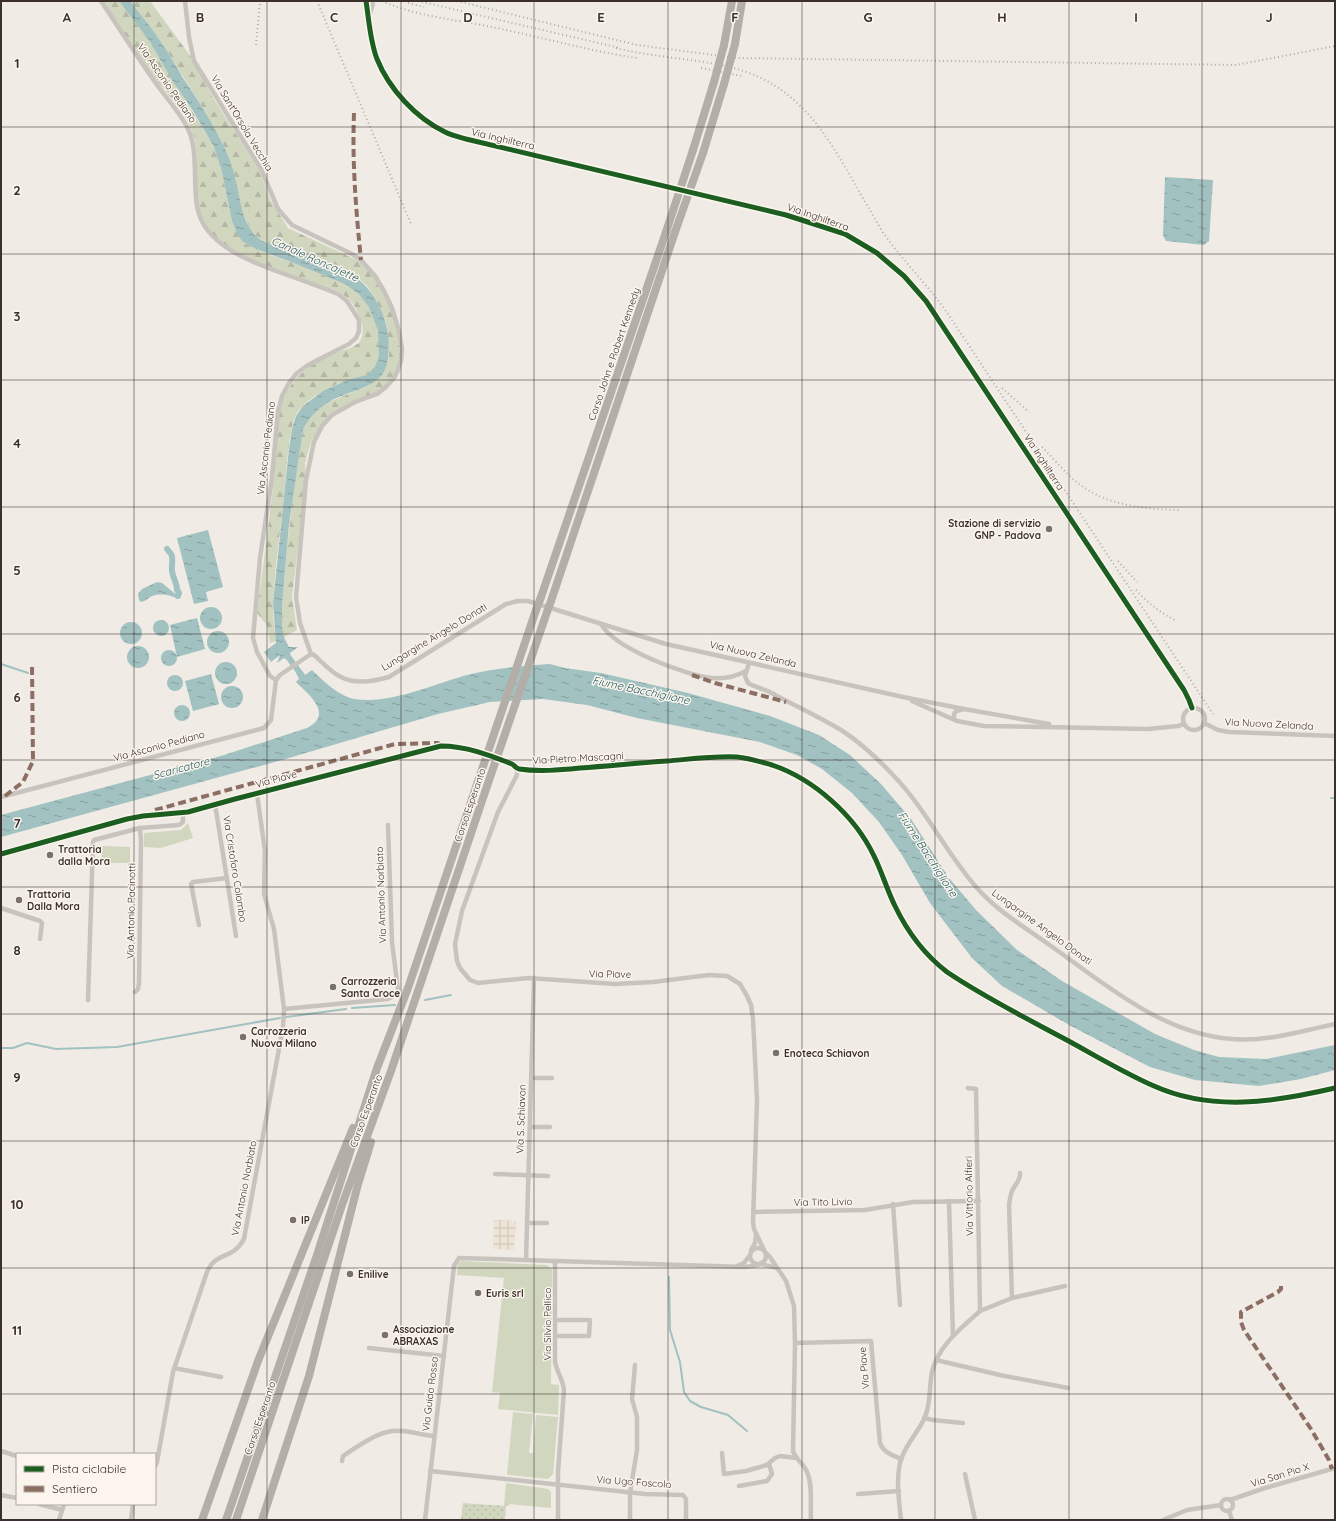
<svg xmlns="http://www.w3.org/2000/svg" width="1336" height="1521" font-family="Quicksand,sans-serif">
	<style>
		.grass { fill: url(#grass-dots) }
		.forest { fill: url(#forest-firs) }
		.park { fill: #d1d6bf }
		.plaza { fill: url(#plaza-grid) }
		.water { fill: url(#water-ripples) }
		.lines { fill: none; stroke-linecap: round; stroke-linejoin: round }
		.stream { stroke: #a1c2c1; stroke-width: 2 }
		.canal { stroke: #a1c2c1; stroke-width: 6 }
		.minor { stroke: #c9c3be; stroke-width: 4.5 }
		.trunk { stroke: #b4aea8; stroke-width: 8 }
		.rail { stroke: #b1aca8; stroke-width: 2; stroke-dasharray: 1 3; stroke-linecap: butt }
		.trunk-bridge { stroke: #b4aea8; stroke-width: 8 }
		.quiet { stroke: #8d6e63; stroke-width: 4; stroke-dasharray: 8 4; stroke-linecap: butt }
		.cycleway-casing { stroke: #fbf5ee; stroke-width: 8 }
		.cycleway { stroke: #1b5e20; stroke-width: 5 }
		.grid { fill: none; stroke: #3b302b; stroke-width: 1; stroke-opacity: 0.55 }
		.poi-dot { fill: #7a716c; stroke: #fbf5ee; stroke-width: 1.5 }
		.labels { text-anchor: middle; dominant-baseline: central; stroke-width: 3; stroke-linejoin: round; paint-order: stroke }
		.street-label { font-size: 10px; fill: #3b302b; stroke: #fbf5ee }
		.poi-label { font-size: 10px; font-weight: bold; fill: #3b302b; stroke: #fbf5ee; text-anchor: start }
		.water-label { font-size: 11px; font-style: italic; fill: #1f5a5e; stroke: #fbf5ee }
		.grid-label { font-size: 13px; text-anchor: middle; font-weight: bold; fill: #3b302b; stroke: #fbf5ee; stroke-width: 3; stroke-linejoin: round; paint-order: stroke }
	</style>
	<defs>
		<pattern id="grass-dots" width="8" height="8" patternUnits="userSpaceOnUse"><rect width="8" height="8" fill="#d1d6bf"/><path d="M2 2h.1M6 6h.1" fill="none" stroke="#b4b8a4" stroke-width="1.8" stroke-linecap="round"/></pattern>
		<pattern id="forest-firs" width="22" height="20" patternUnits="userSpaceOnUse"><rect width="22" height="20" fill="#d1d6bf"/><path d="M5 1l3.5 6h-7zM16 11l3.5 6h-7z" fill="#b4b8a4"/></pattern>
		<pattern id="plaza-grid" width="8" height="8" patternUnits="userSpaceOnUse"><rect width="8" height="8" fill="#eee3d5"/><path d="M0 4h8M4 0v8" fill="none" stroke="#cdc3b7"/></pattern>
		<pattern id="water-ripples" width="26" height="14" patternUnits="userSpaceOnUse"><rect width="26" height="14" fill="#a1c2c1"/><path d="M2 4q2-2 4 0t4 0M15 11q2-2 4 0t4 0" fill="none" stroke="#849e9d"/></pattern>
	</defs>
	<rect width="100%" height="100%" fill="#f0ebe5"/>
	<path class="grass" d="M 463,1503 L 506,1506 L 505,1520 L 461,1520 Z"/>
	<g class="forest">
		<path d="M 102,1 L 119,1 L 150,42 L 214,147 L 222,172 L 230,211 L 245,243 L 267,254 L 291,262 L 345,284 C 353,289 360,294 366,301 C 378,317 384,346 377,365 C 371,379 350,379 337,384 C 325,390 313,396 304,405 C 298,410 295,416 293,423 C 287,446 287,472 284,496 C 280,534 274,572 273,610 C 273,621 275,631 276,641 L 270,643 L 267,625 L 257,613 C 263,568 269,523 274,478 C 276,455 274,416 284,397 C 295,375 311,363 333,354 C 341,350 355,349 360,341 C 368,329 357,308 349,299 C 346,297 342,294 339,292 C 299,278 209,256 198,209 C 193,186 201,152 192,131 C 181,106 160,86 144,64 C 130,44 116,22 102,1 Z"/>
		<path d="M 130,1 L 150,1 L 194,61 L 212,96 L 259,170 L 271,201 L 288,228 L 359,261 L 374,277 L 391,309 L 398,331 L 401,360 L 395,379 L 378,395 L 343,408 L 322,426 L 311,442 L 305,463 L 306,480 L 292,597 L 297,630 L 284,637 L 282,626 L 282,606 L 287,548 L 293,495 L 303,430 L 309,419 L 321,407 L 331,401 L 366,387 L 375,381 L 389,356 L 388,338 L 386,322 L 375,298 L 367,286 L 357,277 L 327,262 L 271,244 L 258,238 L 251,230 L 242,212 L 223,145 L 201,105 L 162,43 Z"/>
	</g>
	<g class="park">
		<path d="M 188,823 L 193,838 L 161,848 L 144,847 L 144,833 L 181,830 Z"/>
		<path d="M 102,846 L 130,847 L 130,863 L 101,863 Z"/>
		<path d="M 461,1261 L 547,1265 L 552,1269 L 551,1384 L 559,1385 L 558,1415 L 498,1409 L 500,1393 L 492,1392 L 504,1278 L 457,1275 L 458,1264 Z"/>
		<path d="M 513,1412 L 533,1414 L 529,1453 L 533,1453 L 536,1415 L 558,1417 L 553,1474 L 548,1479 L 507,1475 Z"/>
		<path d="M 506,1483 L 548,1489 L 551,1492 L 551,1508 L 509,1504 L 509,1506 L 504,1506 Z"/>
	</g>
	<path class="plaza" d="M 494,1220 L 516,1221 L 514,1250 L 493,1249 Z"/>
	<g class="water">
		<path d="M 119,1 L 130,1 C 140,14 152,28 161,42 C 169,53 176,66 183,78 C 198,100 212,122 223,145 C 230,158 234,172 237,186 C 241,204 242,221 256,236 C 264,244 276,245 286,249 C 325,261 364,269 381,310 C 388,326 391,346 387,363 C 382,389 348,390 329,402 C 318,409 309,417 303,430 L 289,524 L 282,606 L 282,626 L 284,637 L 289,647 L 298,647 L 290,653 L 291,660 L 290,661 L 284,658 L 277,663 L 280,655 L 271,662 L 264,652 L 276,643 L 273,603 L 289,449 L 292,429 L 296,416 L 303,406 L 323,391 L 347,380 L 367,375 L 375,367 L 379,356 L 378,330 L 369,307 L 359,294 L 345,284 L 291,262 L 256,249 L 242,241 L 237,233 L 232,221 L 222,172 L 214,147 L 193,111 L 172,80 L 150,42 Z"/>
		<path d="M 1165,177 L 1213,180 L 1209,241 L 1204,245 L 1166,241 L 1163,235 Z"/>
		<path d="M 208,530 L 223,587 L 206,592 L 208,601 L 194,604 L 177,538 Z"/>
		<path d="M 157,582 L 162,583 L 179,597 L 178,599 C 171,595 161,593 152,596 C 148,598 146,601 141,602 L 139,600 L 138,594 L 142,589 Z"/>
		<circle cx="211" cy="618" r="11"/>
		<path d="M 197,618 L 205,649 L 177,657 L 170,625 Z"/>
		<circle cx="161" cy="628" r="8"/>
		<circle cx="131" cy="633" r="11"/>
		<circle cx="218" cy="642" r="11"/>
		<circle cx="138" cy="657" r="11"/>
		<circle cx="169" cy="658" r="8"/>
		<circle cx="226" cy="673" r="11"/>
		<path d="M 550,664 L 565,668 L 601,673 L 688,693 L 770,716 L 819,735 L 850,755 L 881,784 L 911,819 L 949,878 L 976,910 L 1017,950 L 1062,981 L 1155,1034 L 1194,1050 L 1219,1057 L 1266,1059 L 1335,1045 L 1335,1070 L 1301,1079 L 1259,1086 L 1195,1080 L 1150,1067 L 1071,1026 L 1002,986 L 972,958 L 930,903 L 902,855 L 879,822 L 852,793 L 822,769 L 797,755 L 760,742 L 637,718 L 587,705 L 543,699 L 490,702 L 438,714 L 282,760 L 1,837 L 1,815 L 221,756 L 307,728 C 334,714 309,695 296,682 L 299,679 L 296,673 L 299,671 L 305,675 L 312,670 C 322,680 339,696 354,699 C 391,705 435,683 471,674 C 496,668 523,666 550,664 Z"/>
		<path d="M 211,674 L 219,704 L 193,711 L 185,681 Z"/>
		<circle cx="175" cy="683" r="8"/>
		<circle cx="232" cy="697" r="11"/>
		<circle cx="182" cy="713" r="8"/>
	</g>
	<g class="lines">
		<g class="stream">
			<path d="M 1,664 L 28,673"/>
			<path d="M 1331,798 L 1335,798"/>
			<path d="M 425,1000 L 451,995"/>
			<path d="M 352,1008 L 395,1005"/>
			<path d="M 286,1017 L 346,1009"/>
			<path d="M 1,1048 L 13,1048 L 27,1043 L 56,1049 L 117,1047 L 280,1018"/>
			<path d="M 669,1277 L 670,1330 L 680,1362 L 684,1392 L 690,1401 L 701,1407 L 728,1415 L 747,1431"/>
		</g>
		<g class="canal">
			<path d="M 167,549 C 168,551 170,552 171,554 C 174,559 171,566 172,571 C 173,578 177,583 177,590 L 179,593 L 178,596"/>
			<path d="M 286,654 L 303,677"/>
		</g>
		<g class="minor">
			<path d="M 101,1 C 119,28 136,55 155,82 C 166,98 181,113 189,131 C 198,152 193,183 197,206 C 203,246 254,263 287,275 C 304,281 321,287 338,294 L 347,301 L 359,320 L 359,331 L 356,338 L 349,344 L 308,365 L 297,373 L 289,383 L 282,396 L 278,411 L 272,478 L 260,558 L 253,638 L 257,652 L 270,676 L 276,680"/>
			<path d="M 185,1 L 189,37 L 194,61 L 261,169 L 278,209 L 292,225 L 352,254 L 361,260 L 375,276 L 384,291 L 392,308 L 399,331 L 402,349 L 401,360 L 398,370 L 394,378 L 386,387 L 377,394 L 355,402 L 332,415 L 322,426 L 314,442 L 306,480 L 296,597 L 300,623 L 311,654"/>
			<path d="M 366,2 C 369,20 370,41 377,59 C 390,90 415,118 445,132 C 451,135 459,137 466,139 L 786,215 L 845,234 L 877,253 L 904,276 L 926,301 L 1184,690 L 1189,700 L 1192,708"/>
			<path d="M 369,16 L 373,4"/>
			<path d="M 601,624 C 614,648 686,676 713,678 C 725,679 735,677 746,671"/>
			<path d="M 311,654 L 314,655 C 322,662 332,673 341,677 C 356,685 374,681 389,677 L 506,604 L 518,601 L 528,601 L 666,644 L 903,697 L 964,709"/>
			<path d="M 749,663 L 745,676 L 748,683 C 757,688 768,690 777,696 C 798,707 821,718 841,730 C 860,742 878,759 893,775 C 926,809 946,853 977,888 C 997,911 1026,928 1051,946 C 1105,984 1162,1034 1232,1039 C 1267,1042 1301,1031 1335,1024"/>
			<path d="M 276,680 L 280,675 L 311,654"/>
			<path d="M 912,701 L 957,721 L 984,726 L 1148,729 L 1178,726 L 1184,724"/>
			<circle cx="1194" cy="719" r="11"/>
			<path d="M 955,720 L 954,719 L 954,714 L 956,711 L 964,709 L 1049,724"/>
			<path d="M 1204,723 L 1218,730 L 1229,732 L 1335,736"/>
			<path d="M 503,760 L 512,764 L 517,769"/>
			<path d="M 517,769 L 517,775 L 498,812 L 462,911 L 455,944 L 457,961 L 460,968 L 470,980 L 478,983 L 529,978 L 615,984 L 653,982 L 709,975 L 727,976 L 740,984 L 747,996 L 751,1005 L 753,1019 L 757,1100 L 753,1222 L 754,1229 L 764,1250"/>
			<path d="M 517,769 L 566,769 L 640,763"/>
			<path d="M 1,797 L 264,728 L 271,720 L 276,680"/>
			<path d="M 215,804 L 236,936"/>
			<path d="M 1,854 L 127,819 L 143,816 L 188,812 L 235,799 L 434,747 L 455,746 L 480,753"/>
			<path d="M 1,908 L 40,921 L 42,923 L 40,939"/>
			<path d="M 199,925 L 191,884 L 193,882 L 227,878"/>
			<path d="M 135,992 L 138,989 L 139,984 L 141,840 L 140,828"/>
			<path d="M 88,1000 L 93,842 L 94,840 L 140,828 L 179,825 L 183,822 L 183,813"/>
			<path d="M 284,1009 L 388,999 L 394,996 L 398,990 L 392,942 L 388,825"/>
			<path d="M 532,1078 L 552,1078"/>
			<path d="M 530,1127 L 550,1127"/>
			<path d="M 495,1174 L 548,1176"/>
			<path d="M 949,1201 L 953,1336"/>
			<path d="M 893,1204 L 900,1305"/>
			<path d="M 753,1212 L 865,1210 L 913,1202 L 979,1201"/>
			<path d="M 527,1223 L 547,1223"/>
			<circle cx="758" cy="1256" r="8"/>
			<path d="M 751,1250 L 755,1243 L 756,1235"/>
			<path d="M 765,1252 L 770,1257 L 786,1281 L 794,1306 L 795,1343 L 793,1451 C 796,1460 804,1464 807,1472 C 813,1484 810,1506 811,1520"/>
			<path d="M 526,1260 L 534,978"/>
			<path d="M 555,1261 L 555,1362 C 557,1372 563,1380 564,1390 L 558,1472 L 558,1520"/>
			<path d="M 761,1264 L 777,1268"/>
			<path d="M 737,1266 L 744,1263 L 750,1255"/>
			<path d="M 1012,1298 L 1009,1205 C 1010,1200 1010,1196 1012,1191 C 1015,1184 1021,1180 1020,1173"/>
			<path d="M 980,1311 L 1012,1298 L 1065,1286"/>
			<path d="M 556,1320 L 590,1320 L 589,1336 L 556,1336"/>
			<path d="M 795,1343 L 871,1341 L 880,1443 C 883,1452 892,1455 901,1459"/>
			<path d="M 369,1348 L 444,1356"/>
			<path d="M 936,1360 L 1000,1375 L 1068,1388"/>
			<path d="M 174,1368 L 221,1377"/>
			<path d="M 924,1418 L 933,1420 L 963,1423"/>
			<path d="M 1,1451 L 17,1456"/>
			<path d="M 722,1453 L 724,1474 L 746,1471 L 767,1465 L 775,1458 L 780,1456 L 796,1458"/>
			<path d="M 342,1461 L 343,1456 C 355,1448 373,1435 387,1432 C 402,1428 419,1435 434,1436"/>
			<path d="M 155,1466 L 157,1462 L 173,1372 L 207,1272 C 216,1251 233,1260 244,1239 L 283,1027 L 284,1009 L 274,929 L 264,894 L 265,851 L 257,794"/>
			<path d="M 430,1471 L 645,1494 L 683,1495 L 686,1499 L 686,1520"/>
			<path d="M 965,1474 L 975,1520"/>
			<path d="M 739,1486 L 767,1481 L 772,1474 L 769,1464"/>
			<path d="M 858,1494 L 899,1491"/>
			<path d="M 1,1495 L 17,1498"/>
			<circle cx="1227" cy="1505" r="6"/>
			<path d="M 1230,1500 L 1265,1488 L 1335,1468"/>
			<path d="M 39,1504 L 62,1510"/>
			<path d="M 1229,1511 L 1232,1520"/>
			<path d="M 59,1520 L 64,1504"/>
			<path d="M 131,1520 L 133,1504"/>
			<path d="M 425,1520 L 454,1266 L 459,1258 L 745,1267 L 758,1265"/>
			<path d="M 630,1520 L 630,1493 L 637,1450 L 637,1417 L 632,1399 L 635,1365"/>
			<path d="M 901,1520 C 899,1502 895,1473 902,1457 C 907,1443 919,1431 925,1417 C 931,1403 929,1387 932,1372 C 938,1346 961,1328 980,1311 L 976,1089 L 968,1088"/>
			<path d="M 1163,1520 L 1187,1510 L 1221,1505"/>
		</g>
		<g class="trunk">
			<path d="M 735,44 L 742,1"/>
			<path d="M 724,45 L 732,1"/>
			<path d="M 693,150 L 714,82"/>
			<path d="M 703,153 L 724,84"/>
			<path d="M 541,597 L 666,232"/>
			<path d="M 551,601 L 675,232"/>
			<path d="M 202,1520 L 258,1361 L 353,1128"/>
			<path d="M 226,1520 L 317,1255 L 377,1068 L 408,988 L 536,610"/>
			<path d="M 236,1520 L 342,1205 L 391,1071 L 486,789 L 547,612"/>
			<path d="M 262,1520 L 309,1376 L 358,1184 L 371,1142"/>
		</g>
		<g class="rail">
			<path d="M 317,1 L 411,224"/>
			<path d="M 382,1 C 418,17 459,20 497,28 C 544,38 590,51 637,58"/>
			<path d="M 418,1 L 620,48"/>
			<path d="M 457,1 L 637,45 L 737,58 L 1236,65 L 1335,46"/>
			<path d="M 408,3 L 424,7"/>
			<path d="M 256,45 L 260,1"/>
			<path d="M 616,48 C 662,60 720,58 761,78 C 813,103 838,155 865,202 C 871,211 876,221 882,231 C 902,260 928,285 948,314 L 1213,714"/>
			<path d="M 701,68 L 742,76"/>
			<path d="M 1002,388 L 1029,412"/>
			<path d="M 1042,447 C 1054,459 1066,474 1079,484 C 1108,506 1144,509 1179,510"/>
			<path d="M 1118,561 L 1137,582"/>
			<path d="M 1136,590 C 1148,603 1160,613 1177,621"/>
		</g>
		<g class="trunk-bridge">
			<path d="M 714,82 L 724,45"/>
			<path d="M 724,84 L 735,44"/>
			<path d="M 666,232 L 693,150"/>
			<path d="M 675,232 L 703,153"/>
			<path d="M 536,610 L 541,597"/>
			<path d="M 547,612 L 551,601"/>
		</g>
		<g class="quiet">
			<path d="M 354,113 C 352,162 356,211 361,260"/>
			<path d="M 692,675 L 715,683 L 786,702"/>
			<path d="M 5,796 L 23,782 L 33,761 L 32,665"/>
			<path d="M 155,810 L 395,744 L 438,743 L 440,744"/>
			<path d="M 1281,1286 L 1281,1289 L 1278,1292 L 1241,1312 L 1241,1322 L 1244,1330 L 1311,1429 L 1329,1460 L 1332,1469"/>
		</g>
		<g class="cycleway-casing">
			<g id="cycleway">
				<path d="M 366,1 C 369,20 370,41 377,59 C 389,89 416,118 445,132 C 451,135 459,137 466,139 L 786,215 L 845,234 L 877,253 L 904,276 L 926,301 L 1184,690 L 1189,700 L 1192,708"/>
				<path d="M 1,854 L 127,819 L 143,816 L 188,812 L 235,799 L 441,746 C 466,746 489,755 512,764 C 515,766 516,768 519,769 C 539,772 560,770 580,768 C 609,766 638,763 667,761 C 691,759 714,756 737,757 C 749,758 761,762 772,765 C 814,779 855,816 874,856 C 882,872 887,890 895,906 C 907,931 925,955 947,972 C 984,997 1024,1017 1063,1038 C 1093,1054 1122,1072 1154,1086 C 1212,1112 1275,1102 1335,1088"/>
			</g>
		</g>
		<use href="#cycleway" class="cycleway"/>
	</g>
	<path class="grid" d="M 134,1 L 134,1454M 267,1 L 267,1520M 401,1 L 401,1520M 534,1 L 534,1520M 668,1 L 668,1520M 802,1 L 802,1520M 935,1 L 935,1520M 1069,1 L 1069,1520M 1202,1 L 1202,1520M 1,127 L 1335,127M 1,254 L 1335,254M 1,380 L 1335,380M 1,507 L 1335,507M 1,634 L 1335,634M 1,760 L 1335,760M 1,887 L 1335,887M 1,1014 L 1335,1014M 1,1141 L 1335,1141M 1,1268 L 1335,1268M 1,1394 L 1335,1394M 134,1504 L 134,1520"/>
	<g class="poi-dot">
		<circle cx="1049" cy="529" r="4"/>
		<circle cx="50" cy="855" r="4"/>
		<circle cx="19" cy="900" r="4"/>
		<circle cx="333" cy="987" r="4"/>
		<circle cx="243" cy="1037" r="4"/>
		<circle cx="776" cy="1053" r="4"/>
		<circle cx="293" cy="1220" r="4"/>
		<circle cx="350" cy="1274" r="4"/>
		<circle cx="478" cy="1293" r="4"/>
		<circle cx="385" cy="1335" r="4"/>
	</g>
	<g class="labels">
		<g class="street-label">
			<text transform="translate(167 83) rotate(55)">Via Asconio Pediano</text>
			<text transform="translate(242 123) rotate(59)">Via Sant'Orsola Vecchia</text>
			<text transform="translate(503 139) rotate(13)">Via Inghilterra</text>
			<text transform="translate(818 217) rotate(19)">Via Inghilterra</text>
			<text transform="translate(614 354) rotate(-71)">Corso John e Robert Kennedy</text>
			<text transform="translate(266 448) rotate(-83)">Via Asconio Pediano</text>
			<text transform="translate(1044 462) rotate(57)">Via Inghilterra</text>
			<text transform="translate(434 637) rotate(-31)">Lungargine Angelo Donati</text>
			<text transform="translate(753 654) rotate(13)">Via Nuova Zelanda</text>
			<text transform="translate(1269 724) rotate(3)">Via Nuova Zelanda</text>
			<text transform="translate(159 746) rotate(-15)">Via Asconio Pediano</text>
			<text transform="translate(578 758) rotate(-3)">Via Pietro Mascagni</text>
			<text transform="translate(276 779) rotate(-15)">Via Piave</text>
			<text transform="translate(470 805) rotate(-71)">Corso Esperanto</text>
			<text transform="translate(235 869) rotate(81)">Via Cristoforo Colombo</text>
			<text transform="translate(381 895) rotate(-92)">Via Antonio Norbiato</text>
			<text transform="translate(131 911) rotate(-89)">Via Antonio Pacinotti</text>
			<text transform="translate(1042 927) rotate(36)">Lungargine Angelo Donati</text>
			<text transform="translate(610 974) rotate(1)">Via Piave</text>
			<text transform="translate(366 1111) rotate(-70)">Corso Esperanto</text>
			<text transform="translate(521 1119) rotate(-88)">Via S. Schiavon</text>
			<text transform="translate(244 1188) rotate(-79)">Via Antonio Norbiato</text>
			<text transform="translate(969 1196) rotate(-91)">Via Vittorio Alfieri</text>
			<text transform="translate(823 1202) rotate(-1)">Via Tito Livio</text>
			<text transform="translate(547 1324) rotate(-90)">Via Silvio Pellico</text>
			<text transform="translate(864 1368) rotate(-95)">Via Piave</text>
			<text transform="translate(430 1394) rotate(-83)">Via Guido Rossa</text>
			<text transform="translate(260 1418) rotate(-71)">Corso Esperanto</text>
			<text transform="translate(1280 1475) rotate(-17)">Via San Pio X</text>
			<text transform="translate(634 1482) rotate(4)">Via Ugo Foscolo</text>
		</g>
		<g class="poi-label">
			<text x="1041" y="523" text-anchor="end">Stazione di servizio<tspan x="1041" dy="12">GNP - Padova</tspan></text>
			<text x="58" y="849">Trattoria<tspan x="58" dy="12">dalla Mora</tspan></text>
			<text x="27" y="894">Trattoria<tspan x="27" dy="12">Dalla Mora</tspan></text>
			<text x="341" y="981">Carrozzeria<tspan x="341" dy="12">Santa Croce</tspan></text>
			<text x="251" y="1031">Carrozzeria<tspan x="251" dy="12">Nuova Milano</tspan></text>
			<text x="784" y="1053">Enoteca Schiavon</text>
			<text x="301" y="1220">IP</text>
			<text x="358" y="1274">Enilive</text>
			<text x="486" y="1293">Euris srl</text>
			<text x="393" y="1329">Associazione<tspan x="393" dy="12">ABRAXAS</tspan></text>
		</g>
		<g class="water-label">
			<text transform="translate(315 259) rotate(24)">Canale Roncajette</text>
			<text transform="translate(641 690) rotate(12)">Fiume Bacchiglione</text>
			<text transform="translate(181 768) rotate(-15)">Scaricatore</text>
			<text transform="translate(928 854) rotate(57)">Fiume Bacchiglione</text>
		</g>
	</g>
	<g class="grid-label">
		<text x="67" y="22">A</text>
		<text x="200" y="22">B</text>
		<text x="334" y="22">C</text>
		<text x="468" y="22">D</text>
		<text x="601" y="22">E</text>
		<text x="735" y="22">F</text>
		<text x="868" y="22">G</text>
		<text x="1002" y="22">H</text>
		<text x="1136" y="22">I</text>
		<text x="1269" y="22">J</text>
		<text x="17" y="68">1</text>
		<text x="17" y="195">2</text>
		<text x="17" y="321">3</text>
		<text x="17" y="448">4</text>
		<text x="17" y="575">5</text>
		<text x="17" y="702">6</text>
		<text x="17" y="828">7</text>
		<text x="17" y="955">8</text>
		<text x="17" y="1082">9</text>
		<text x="17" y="1209">10</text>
		<text x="17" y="1335">11</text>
	</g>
	<rect width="1336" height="1521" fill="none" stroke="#3b302b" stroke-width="4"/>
	<rect x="16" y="1453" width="140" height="52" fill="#fbf5ee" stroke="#aea6a0"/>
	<rect x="24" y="1466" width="20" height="6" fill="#1b5e20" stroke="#aea6a0"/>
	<text x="52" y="1473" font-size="12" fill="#3b302b">Pista ciclabile</text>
	<rect x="24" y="1486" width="20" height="6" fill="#8d6e63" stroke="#aea6a0"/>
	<text x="52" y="1493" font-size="12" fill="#3b302b">Sentiero</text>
</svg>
